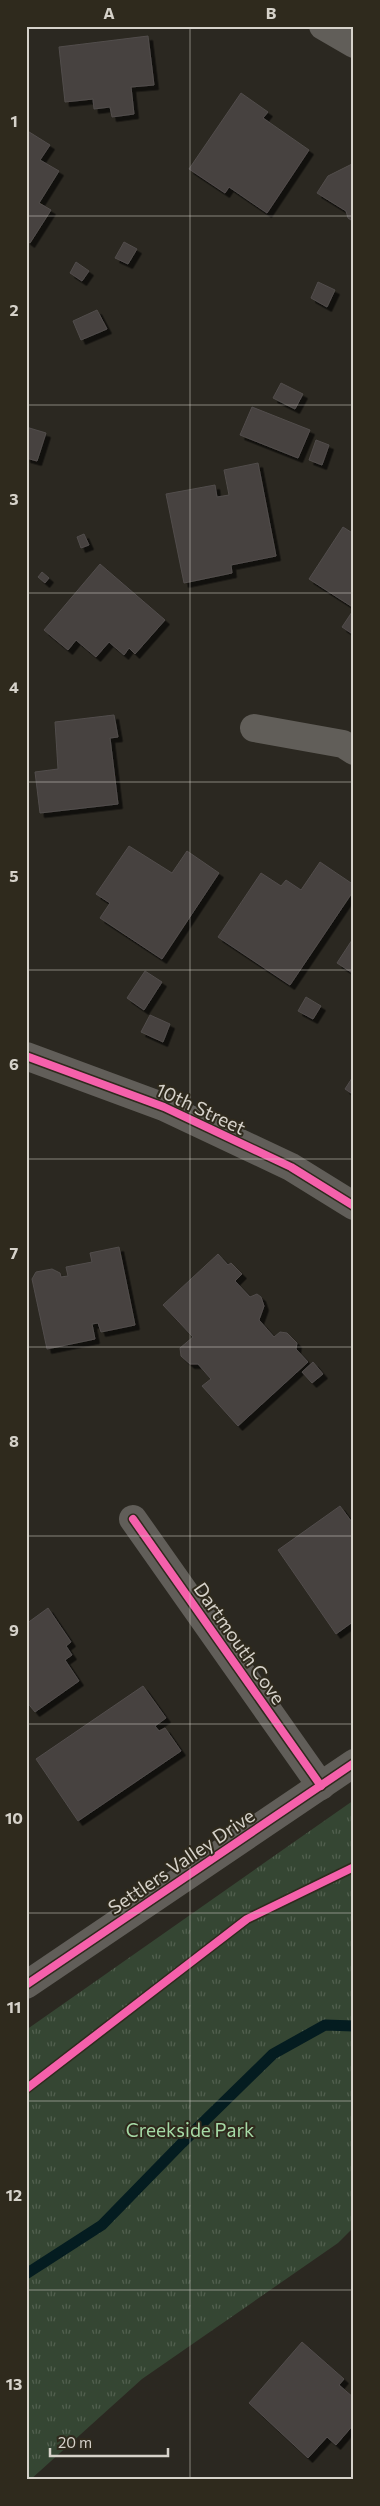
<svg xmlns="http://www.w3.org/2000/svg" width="380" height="2506" font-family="Commissioner,sans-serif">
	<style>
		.park { fill: url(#park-tufts) }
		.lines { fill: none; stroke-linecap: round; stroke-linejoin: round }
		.stream { stroke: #041c20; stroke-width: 11 }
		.building { fill: #46423f; stroke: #524d4c; filter: url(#shadow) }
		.minor { stroke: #615e59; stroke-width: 28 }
		.tertiary { stroke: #615e59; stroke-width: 28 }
		.cycleway-casing { stroke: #2f2a1d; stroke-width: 11 }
		.cycleway { stroke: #f560ab; stroke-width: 8 }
		.grid { fill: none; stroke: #d6d2ca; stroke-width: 1; stroke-opacity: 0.55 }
		.labels { text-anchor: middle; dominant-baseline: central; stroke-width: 4; stroke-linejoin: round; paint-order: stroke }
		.street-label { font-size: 19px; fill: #d6d2ca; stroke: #2f2a1d }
		.park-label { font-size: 19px; fill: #a6daa6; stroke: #2f2a1d }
		.neatline { fill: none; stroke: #d6d2ca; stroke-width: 2 }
		.grid-label { font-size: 16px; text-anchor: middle; font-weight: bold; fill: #d6d2ca }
	</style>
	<defs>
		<pattern id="park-tufts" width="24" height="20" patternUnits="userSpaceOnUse" patternTransform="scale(1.25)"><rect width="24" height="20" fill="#354633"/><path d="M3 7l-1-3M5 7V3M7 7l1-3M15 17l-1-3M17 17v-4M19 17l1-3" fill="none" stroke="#52604f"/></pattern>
		<filter id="shadow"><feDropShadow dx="4.5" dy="4.5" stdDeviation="0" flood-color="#0009"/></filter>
	</defs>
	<rect width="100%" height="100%" fill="#2b2821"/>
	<path class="park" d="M 354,1800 L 354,2227 L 338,2243 L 142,2379 L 30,2480 L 26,2480 L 26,2030 Z"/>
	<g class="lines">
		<path class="stream" d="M 26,2274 L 102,2225 L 182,2143 L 273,2054 L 325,2025 L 354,2026"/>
	</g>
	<g class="building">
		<path d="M 148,36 L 154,85 L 131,87 L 134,114 L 112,117 L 110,107 L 94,109 L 93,99 L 65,102 L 59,47 Z"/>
		<path d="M 241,93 L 268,112 L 263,118 L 309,150 L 267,213 L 229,187 L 225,193 L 189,169 Z"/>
		<path d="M 26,130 L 50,145 L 40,160 L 59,171 L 39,203 L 51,210 L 30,243 L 26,240 Z"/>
		<path d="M 354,163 L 354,222 L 348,218 L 346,211 L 317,193 L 328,176 Z"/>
		<path d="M 124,242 L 137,249 L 128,264 L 115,258 Z"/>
		<path d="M 76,262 L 89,271 L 82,281 L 70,273 Z"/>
		<path d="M 318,282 L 335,290 L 327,307 L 311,298 Z"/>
		<path d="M 97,310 L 107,329 L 81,340 L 73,321 Z"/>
		<path d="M 281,383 L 303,394 L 295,409 L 273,398 Z"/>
		<path d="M 252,407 L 310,430 L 298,458 L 240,435 Z"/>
		<path d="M 26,427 L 46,433 L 37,461 L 26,458 Z"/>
		<path d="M 316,440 L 329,445 L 322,465 L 309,460 Z"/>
		<path d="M 258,463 L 276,556 L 231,565 L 232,573 L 184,583 L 166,494 L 215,485 L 217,497 L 229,495 L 224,470 Z"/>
		<path d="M 343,527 L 354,534 L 354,608 L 309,579 Z"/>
		<path d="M 84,534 L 89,545 L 81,548 L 77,537 Z"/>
		<path d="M 100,564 L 165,620 L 135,654 L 129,648 L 124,655 L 109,642 L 96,657 L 76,640 L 68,650 L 44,630 Z"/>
		<path d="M 42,572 L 49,578 L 45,583 L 38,577 Z"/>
		<path d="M 354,609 L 354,635 L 342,627 Z"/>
		<path d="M 114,715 L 118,737 L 110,738 L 118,804 L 40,813 L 35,772 L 58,769 L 55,722 Z"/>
		<path d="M 129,846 L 172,873 L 187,851 L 219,873 L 162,959 L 100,918 L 110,903 L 96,894 Z"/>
		<path d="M 320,862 L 354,885 L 354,890 L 290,985 L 218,937 L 261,873 L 281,886 L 286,880 L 301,890 Z"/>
		<path d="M 354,937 L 354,974 L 337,963 Z"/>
		<path d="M 145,971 L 162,982 L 144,1010 L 127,998 Z"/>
		<path d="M 306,997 L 321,1006 L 313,1019 L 298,1011 Z"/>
		<path d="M 150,1015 L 170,1024 L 163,1042 L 141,1032 Z"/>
		<path d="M 354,1075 L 354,1095 L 345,1089 Z"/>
		<path d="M 119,1247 L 135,1325 L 101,1332 L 98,1323 L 92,1324 L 95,1339 L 47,1349 L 32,1279 L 36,1272 L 52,1269 L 60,1273 L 61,1277 L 68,1276 L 66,1267 L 92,1262 L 90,1253 Z"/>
		<path d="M 218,1254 L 228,1265 L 231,1263 L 242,1274 L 235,1281 L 250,1297 L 257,1294 L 261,1297 L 264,1306 L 259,1320 L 274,1337 L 280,1332 L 287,1333 L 297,1343 L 296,1349 L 308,1362 L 238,1426 L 202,1386 L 211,1379 L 198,1364 L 190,1364 L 181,1356 L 180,1348 L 193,1337 L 163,1305 Z"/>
		<path d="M 313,1362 L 323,1374 L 312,1383 L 302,1372 Z"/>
		<path d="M 340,1506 L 354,1525 L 354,1621 L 336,1634 L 278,1550 Z"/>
		<path d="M 48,1608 L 71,1642 L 66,1646 L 72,1655 L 65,1660 L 79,1681 L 35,1712 L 26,1701 L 26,1624 Z"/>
		<path d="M 143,1686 L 166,1718 L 155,1726 L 159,1731 L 165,1728 L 181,1751 L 78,1821 L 36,1759 Z"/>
		<path d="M 302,2342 L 344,2379 L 339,2385 L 354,2398 L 354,2424 L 336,2445 L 327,2437 L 308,2458 L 249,2403 Z"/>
	</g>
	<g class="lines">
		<g class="minor">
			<path d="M 323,26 L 354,44"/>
			<path d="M 254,728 L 343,744 L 354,751"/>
			<path d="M 133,1519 L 321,1786"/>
		</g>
		<g class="tertiary">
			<path d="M 26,1056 L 164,1107 L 291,1167 L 354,1206"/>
			<path d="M 26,1985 L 354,1763"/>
		</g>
		<g class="cycleway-casing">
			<g id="cycleway">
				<path d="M 26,1056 L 164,1107 L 291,1167 L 354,1206"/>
				<path d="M 133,1519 L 321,1786"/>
				<path d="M 26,1985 L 354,1763"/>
				<path d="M 26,2089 L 247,1919 L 354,1867"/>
			</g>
		</g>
		<use href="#cycleway" class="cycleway"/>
	</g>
	<path class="grid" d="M 190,26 L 190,2480M 26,216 L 354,216M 26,405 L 354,405M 26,593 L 354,593M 26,782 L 354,782M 26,970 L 354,970M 26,1159 L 354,1159M 26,1347 L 354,1347M 26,1536 L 354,1536M 26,1724 L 354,1724M 26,1913 L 354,1913M 26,2101 L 354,2101M 26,2290 L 354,2290"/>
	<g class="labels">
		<g class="street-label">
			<text transform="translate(201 1108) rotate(25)">10th Street</text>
			<text transform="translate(240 1643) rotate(55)">Dartmouth Cove</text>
			<text transform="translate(181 1861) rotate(-34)">Settlers Valley Drive</text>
		</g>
		<g class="park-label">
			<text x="190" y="2129">Creekside Park</text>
		</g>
	</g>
	<rect width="380" height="2506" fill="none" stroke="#2f2a1d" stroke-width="55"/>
	<path d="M50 2448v8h118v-8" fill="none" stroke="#d6d2ca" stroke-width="2.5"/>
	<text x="58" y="2448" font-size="15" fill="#d6d2ca" stroke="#2f2a1d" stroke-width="4" paint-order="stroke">20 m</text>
	<rect x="28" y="28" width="324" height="2450" class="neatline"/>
	<g class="grid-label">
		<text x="109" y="19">A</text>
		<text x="271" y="19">B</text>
		<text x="14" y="127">1</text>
		<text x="14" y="316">2</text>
		<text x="14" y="505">3</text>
		<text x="14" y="693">4</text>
		<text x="14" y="882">5</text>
		<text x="14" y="1070">6</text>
		<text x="14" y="1259">7</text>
		<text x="14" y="1447">8</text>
		<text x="14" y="1636">9</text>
		<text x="14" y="1824">10</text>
		<text x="14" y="2013">11</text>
		<text x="14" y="2201">12</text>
		<text x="14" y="2390">13</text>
	</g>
</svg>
